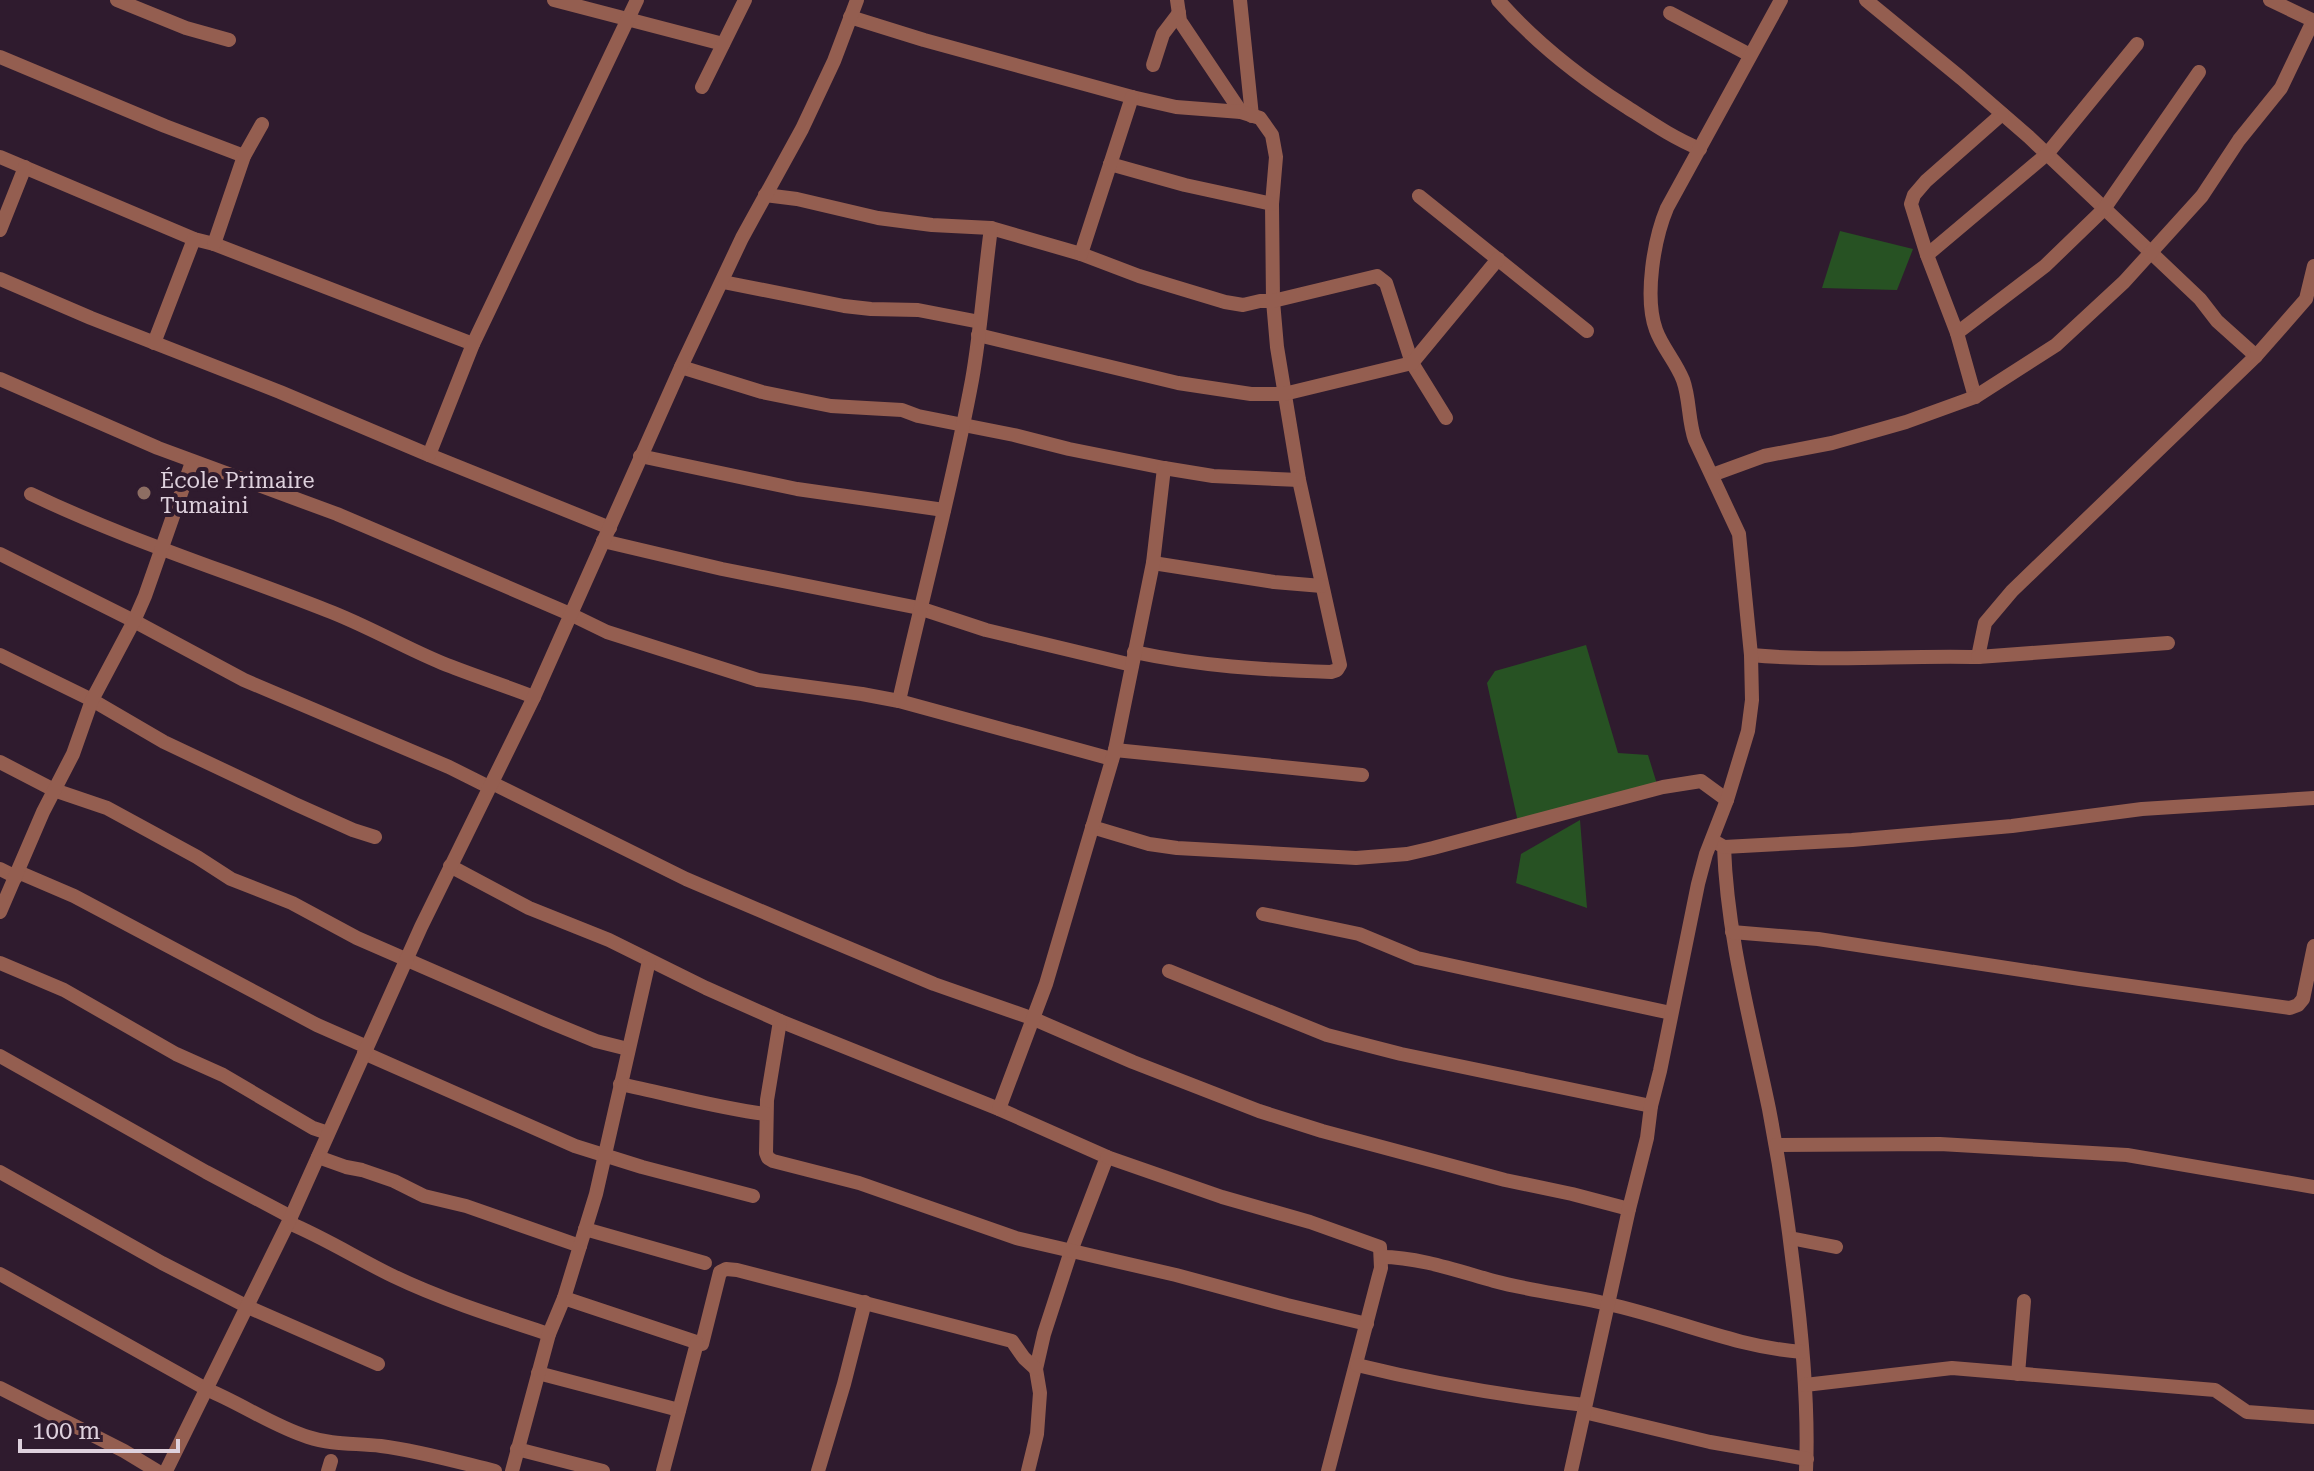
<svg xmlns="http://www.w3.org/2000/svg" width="2314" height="1471" font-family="'Roboto Serif',serif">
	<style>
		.green { fill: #275223 }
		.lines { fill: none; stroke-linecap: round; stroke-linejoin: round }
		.minor { stroke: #945e50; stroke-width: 14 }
		.education-dot { fill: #8d6e63; stroke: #2f1b2e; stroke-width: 3 }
		.labels { text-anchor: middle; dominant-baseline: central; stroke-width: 8; stroke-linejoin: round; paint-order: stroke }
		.poi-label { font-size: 22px; fill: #ded1dd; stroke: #2f1b2e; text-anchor: start }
	</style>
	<rect width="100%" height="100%" fill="#2f1b2e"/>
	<g class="green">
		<path d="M 1840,231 L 1913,249 L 1897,290 L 1822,288 Z"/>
		<path d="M 1586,645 L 1618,753 L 1648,755 L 1657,784 L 1518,822 L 1487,683 L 1495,671 Z"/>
		<path d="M 1580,820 L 1587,908 L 1516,883 L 1521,854 Z"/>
	</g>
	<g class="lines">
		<g class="minor">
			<path d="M 117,0 L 186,28 L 229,40"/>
			<path d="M 554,0 L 723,44"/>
			<path d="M 1177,0 L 1180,21 L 1241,112"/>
			<path d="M 1240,0 L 1252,116"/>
			<path d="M 1498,0 C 1535,42 1578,76 1625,106 C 1650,122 1673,138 1700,149"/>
			<path d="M 1866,0 L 1961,78 L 2029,137 L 2200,299 L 2217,321 L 2256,356"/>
			<path d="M 2270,0 L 2314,21"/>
			<path d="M 1670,13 L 1750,55"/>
			<path d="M 850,17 L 924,40 L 1132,97 L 1176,107 L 1241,112 L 1260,118 L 1272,135 L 1276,157 L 1272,204 L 1273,301 L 1277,347 L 1299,480 L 1340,665 L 1337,670 L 1331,672 C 1264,670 1199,666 1134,652"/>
			<path d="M 0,57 L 165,126 L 244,156"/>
			<path d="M 1153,65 L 1163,34 L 1179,13"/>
			<path d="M 702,87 L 745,0"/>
			<path d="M 0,157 L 194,239 L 214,244 L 473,344"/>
			<path d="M 1110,164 L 1185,185 L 1272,204"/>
			<path d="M 765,195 L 797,199 L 878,218 L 932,225 L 991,228 L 1081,254 L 1139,276 L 1225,302 L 1243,305 L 1260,301 L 1273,301 L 1377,276 L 1386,283 L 1412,363 L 1446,418"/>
			<path d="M 1419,196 L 1587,331"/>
			<path d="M 0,230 L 25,167"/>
			<path d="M 214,244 L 244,156 L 262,124"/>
			<path d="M 1081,254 L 1132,97"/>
			<path d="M 1927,255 L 2047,154 L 2137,44"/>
			<path d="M 0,279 L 91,318 L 280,392 L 429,455 L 610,528"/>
			<path d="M 723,282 L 844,306 L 871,309 L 918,310 L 980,322"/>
			<path d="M 1957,333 L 2045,266 L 2104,209 L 2199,72"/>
			<path d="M 978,335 L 1178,383 L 1251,394 L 1284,394 L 1412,363 L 1498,259"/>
			<path d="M 154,343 L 194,239"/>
			<path d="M 681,367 L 762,392 L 831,406 L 902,410 L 918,416 L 1014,435 L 1069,449 L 1164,468 L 1213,476 L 1299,480"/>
			<path d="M 0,379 L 158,448 L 337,514 L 412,546 L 570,614 L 607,632 L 758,680 L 862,694 L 899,701 L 1112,759"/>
			<path d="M 1975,397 L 1957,333 L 1927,255 L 1911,204 L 1914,195 L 1926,181 L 2002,114"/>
			<path d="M 429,455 L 473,344 L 637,0"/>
			<path d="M 640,456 L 797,489 L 944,510"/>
			<path d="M 1712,475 L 1764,456 L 1832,443 L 1906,422 L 1975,397 L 2056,345 L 2124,282 L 2202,196 L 2239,140 L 2281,88 L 2313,21"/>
			<path d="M 31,494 C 127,540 227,571 326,610 C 366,625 403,647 442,663 C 472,675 503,685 534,697"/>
			<path d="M 603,541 L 722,569 L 919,608 L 986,630 L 1132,665"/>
			<path d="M 0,554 L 134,621 L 244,680 L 449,767 L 489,787"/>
			<path d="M 1153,563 L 1274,582 L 1322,586"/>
			<path d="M 0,655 L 92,700 L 164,742 L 295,804 L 353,830 L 375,837"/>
			<path d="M 1751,655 C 1827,662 1903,655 1978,657 L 1985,623 L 2012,591 L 2256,356 L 2306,299 L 2314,266"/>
			<path d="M 1978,657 L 2168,643"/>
			<path d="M 899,701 C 923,594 952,488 972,380 C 981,330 984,279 991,228"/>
			<path d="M 1115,750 L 1362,775"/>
			<path d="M 0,762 L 54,790 L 107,808 L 197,857 L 231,879 L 292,903 L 357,938 L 545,1020 L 596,1041 L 628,1049"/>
			<path d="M 492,783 L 686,879 L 808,931 L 934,984 L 1034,1019 L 1133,1062 L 1259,1111 L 1322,1131 L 1505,1180 L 1572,1194 L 1629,1209"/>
			<path d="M 1092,827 L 1149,844 L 1177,848 L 1356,858 L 1407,854 L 1433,848 L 1663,787 L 1701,781 L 1727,800"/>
			<path d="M 1712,840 L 1724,847 C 1727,936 1751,1022 1769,1109 C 1779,1161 1787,1213 1793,1265 C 1802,1333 1809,1403 1806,1471"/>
			<path d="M 1724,847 L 1852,840 L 2012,826 L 2142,809 L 2314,798"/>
			<path d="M 450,866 L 529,908 L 609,940 L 706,988 L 780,1021 L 999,1109 L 1107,1157 L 1071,1251 L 1044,1334 L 1036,1369 L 1040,1393 L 1037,1434 L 1028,1471"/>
			<path d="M 0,869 L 16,877"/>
			<path d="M 18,872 L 74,896 L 317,1025 L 367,1047"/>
			<path d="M 0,912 L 43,812 L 73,754 L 92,700 L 134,621 L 145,596 L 192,462"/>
			<path d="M 1263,914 L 1359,934 L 1417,958 L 1671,1013"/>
			<path d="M 1732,932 L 1818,939 L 2080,979 L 2290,1008 L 2298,1005 L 2303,999 L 2314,946"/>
			<path d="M 0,963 L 64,990 L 176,1054 L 223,1075 L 313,1128 L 328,1133"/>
			<path d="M 1169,971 L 1327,1035 L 1401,1054 L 1651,1106"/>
			<path d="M 780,1021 L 767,1100 L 766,1153 L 768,1158 L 773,1161 L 859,1183 L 1016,1238 L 1176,1275 L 1287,1305 L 1367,1324"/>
			<path d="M 364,1053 L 575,1146 L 642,1167 L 753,1196"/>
			<path d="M 0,1056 L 206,1172 L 291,1217"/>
			<path d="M 620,1084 C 669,1094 717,1108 766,1114"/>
			<path d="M 999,1109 L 1046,984 L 1115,750 L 1153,563 L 1164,468"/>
			<path d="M 1776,1145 L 1940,1144 L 2127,1155 L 2314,1187"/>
			<path d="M 318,1157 L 346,1167 L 362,1170 L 394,1181 L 424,1196 L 466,1206 L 580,1246"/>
			<path d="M 1107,1157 L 1222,1197 L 1310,1222 L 1380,1247 L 1381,1268 L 1378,1279 L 1328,1471"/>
			<path d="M 0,1172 L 162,1263 L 248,1307 L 378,1364"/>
			<path d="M 289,1223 C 325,1238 358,1259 393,1276 C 443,1300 497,1317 549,1334"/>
			<path d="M 585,1229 L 705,1263"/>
			<path d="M 1790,1238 L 1836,1247"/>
			<path d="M 1381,1257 C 1419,1257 1458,1271 1494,1281 C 1531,1291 1570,1295 1608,1304 C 1673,1318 1735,1347 1802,1352"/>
			<path d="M 0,1274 L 208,1390 C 242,1404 273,1426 308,1437 C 332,1445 356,1443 381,1446 C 420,1451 458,1462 495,1471"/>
			<path d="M 564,1298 L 702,1344 L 720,1272 L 726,1269 L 737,1270 L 1012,1341 L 1024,1358 L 1036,1369"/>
			<path d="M 1357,1365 C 1434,1384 1505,1396 1585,1405"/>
			<path d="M 538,1373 L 679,1410"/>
			<path d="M 2018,1374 L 2024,1301"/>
			<path d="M 1805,1385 L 1952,1368 L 2215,1390 L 2247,1412 L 2314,1417"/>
			<path d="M 0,1388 L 124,1451 L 157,1471"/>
			<path d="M 1584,1412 L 1710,1442 L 1807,1459"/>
			<path d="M 517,1449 L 603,1471"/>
			<path d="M 166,1471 L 291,1217 L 421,927 L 534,697 L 681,367 L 742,238 L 802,129 L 834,61 L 857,0"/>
			<path d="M 328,1471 L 331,1461"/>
			<path d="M 512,1471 L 549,1334 L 564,1298 L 596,1194 L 649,961"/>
			<path d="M 663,1471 L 697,1343"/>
			<path d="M 818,1471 L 844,1384 L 865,1302"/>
			<path d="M 1571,1471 L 1629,1209 L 1647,1138 L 1651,1106 L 1660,1071 L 1698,884 L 1706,854 L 1727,800 L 1748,731 L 1752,700 L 1751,655 L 1739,534 L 1695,440 C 1688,421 1690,399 1683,380 C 1676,362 1662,347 1656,330 C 1644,297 1654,239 1667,208 L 1781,0"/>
		</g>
	</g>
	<circle class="education-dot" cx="144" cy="493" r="8"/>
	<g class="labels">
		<g class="poi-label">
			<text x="160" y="480">École Primaire<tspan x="160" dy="25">Tumaini</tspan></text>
		</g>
	</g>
	<path d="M20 1439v12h158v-12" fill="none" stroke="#ded1dd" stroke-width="4"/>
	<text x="32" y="1439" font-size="24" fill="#ded1dd" stroke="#2f1b2e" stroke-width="6" paint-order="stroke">100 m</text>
</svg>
